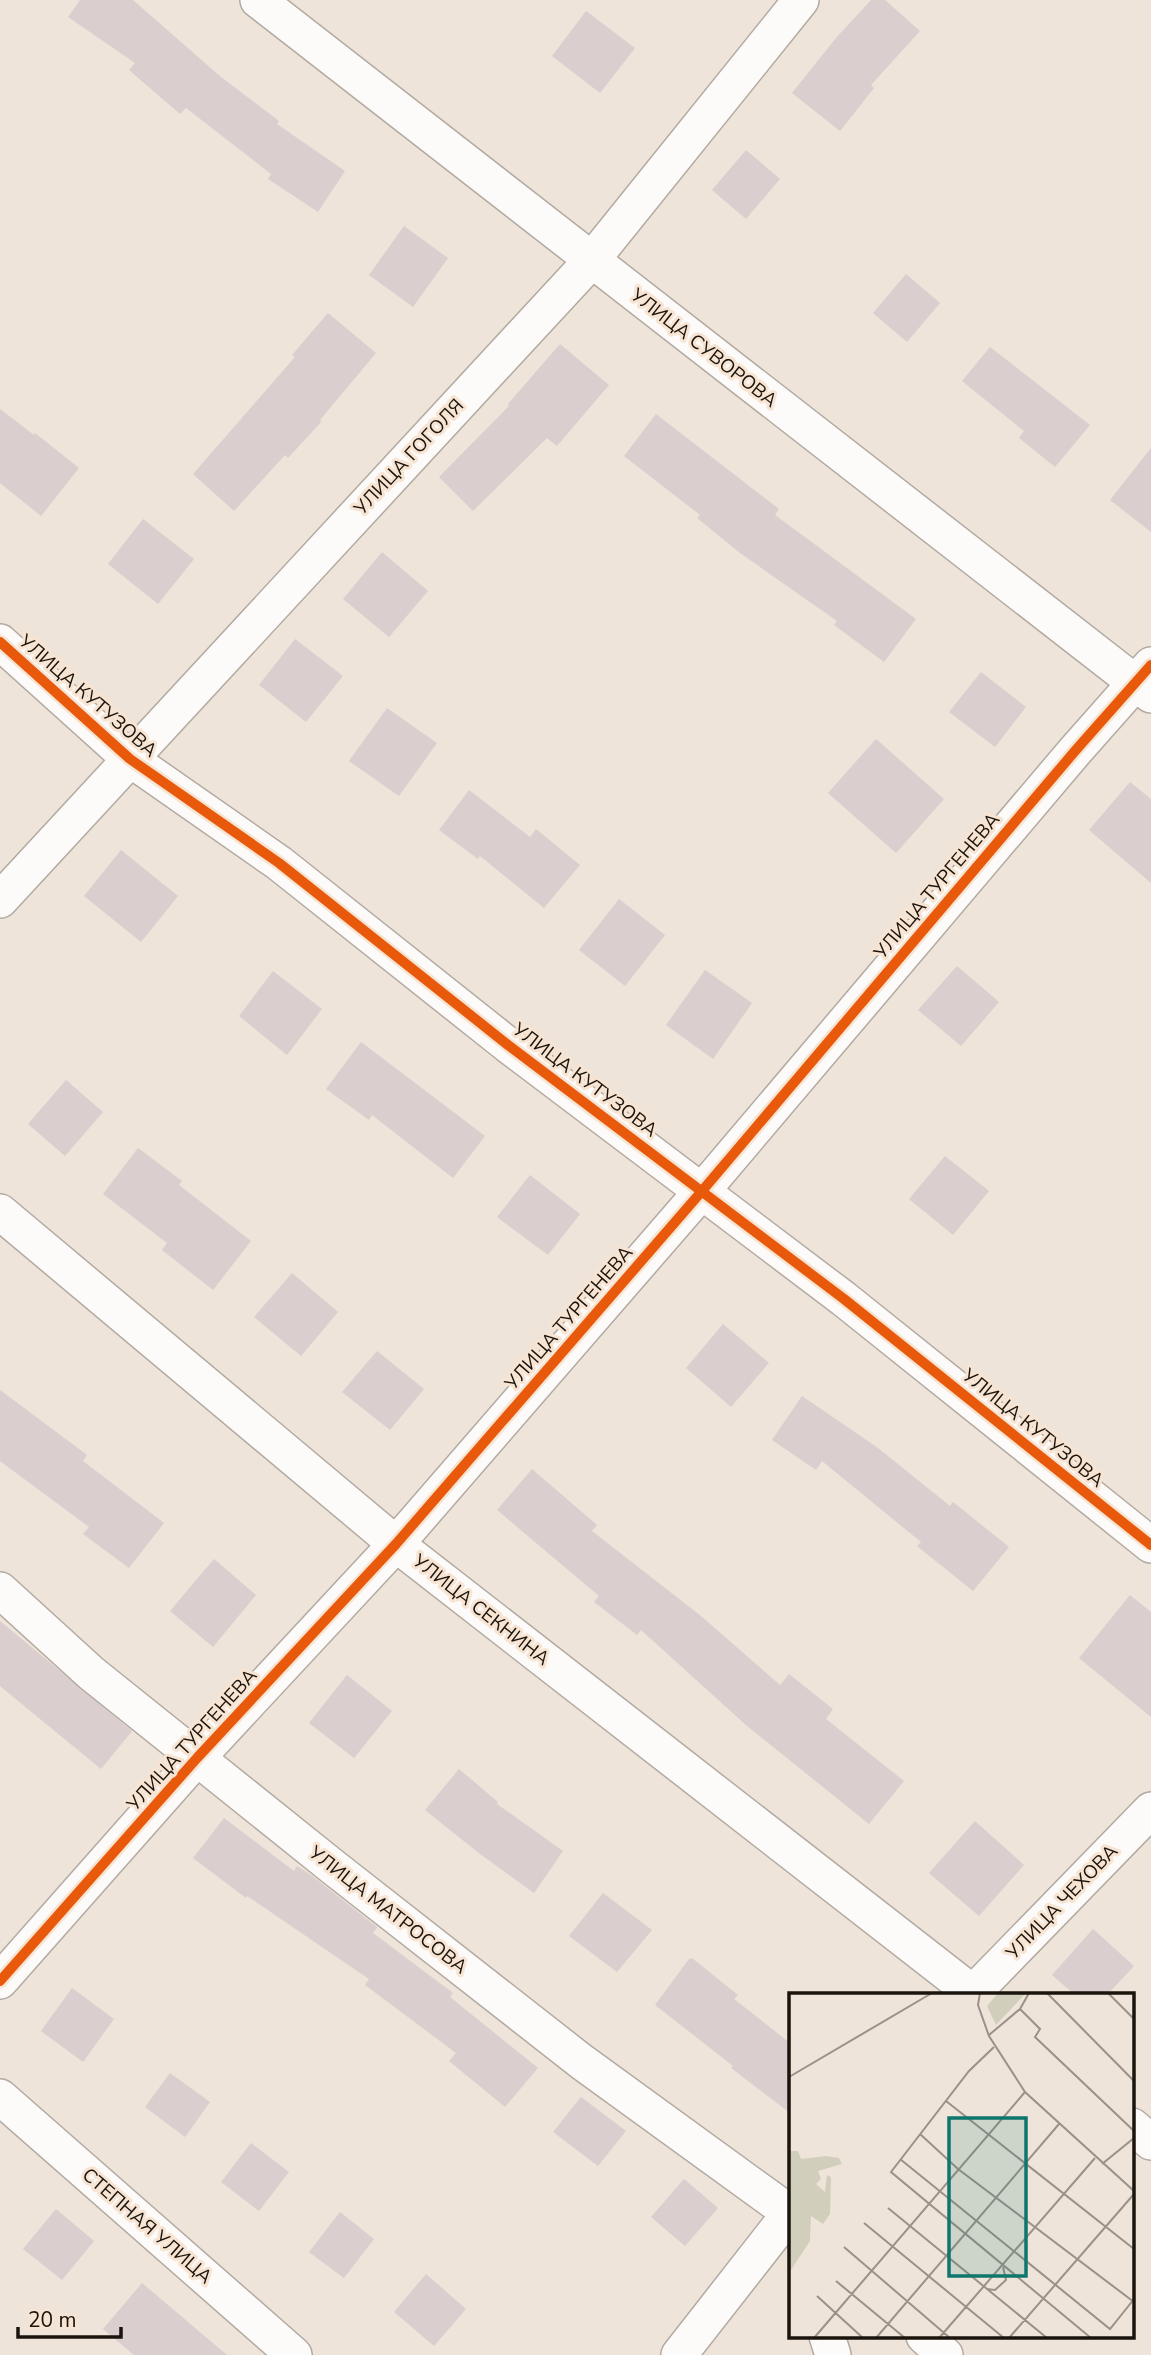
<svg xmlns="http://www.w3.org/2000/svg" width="1151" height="2355" font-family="'Nunito Sans',sans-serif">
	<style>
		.building { fill: #dacece }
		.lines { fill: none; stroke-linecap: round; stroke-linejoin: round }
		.street-casing { stroke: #b2aaa2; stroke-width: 38 }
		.street { stroke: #fdfbf9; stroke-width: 35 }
		.cycleway-casing { stroke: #f7e4d2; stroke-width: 15 }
		.cycleway { stroke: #e8590c; stroke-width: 10 }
		.labels { text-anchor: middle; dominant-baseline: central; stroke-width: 6; stroke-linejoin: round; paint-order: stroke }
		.street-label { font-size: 19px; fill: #1a140d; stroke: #f7e4d2 }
		.inset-road { fill: none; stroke: #9a9188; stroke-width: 2 }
		.view { fill: #0f766e; fill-opacity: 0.15; stroke: #0f766e; stroke-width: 3.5 }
		.inset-edge { fill: none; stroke: #1a140d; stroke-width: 3.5 }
	</style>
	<rect width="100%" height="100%" fill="#efe4da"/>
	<g class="building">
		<path d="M 80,0 L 133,0 L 221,77 L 279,121 L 277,124 L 345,171 L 318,212 L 268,179 L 271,174 L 186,108 L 180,114 L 129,70 L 135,63 L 68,17 Z"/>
		<path d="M 871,0 L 885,0 L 920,31 L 871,85 L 874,88 L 840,131 L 792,93 L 836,38 Z"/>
		<path d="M 586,11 L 635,48 L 600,93 L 552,56 Z"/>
		<path d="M 746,150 L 780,179 L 746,219 L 712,190 Z"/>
		<path d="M 404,226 L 448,258 L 413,307 L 369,275 Z"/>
		<path d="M 906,274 L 940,303 L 907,342 L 873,313 Z"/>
		<path d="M 328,313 L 376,353 L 320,420 L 322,421 L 288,458 L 285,455 L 234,511 L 193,474 L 295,357 L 292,355 Z"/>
		<path d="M 560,344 L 609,385 L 557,446 L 547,438 L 473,511 L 439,477 L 509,406 L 508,404 Z"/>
		<path d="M 990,347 L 1090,425 L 1055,467 L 1019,438 L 1024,431 L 962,381 Z"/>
		<path d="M 0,409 L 34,435 L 35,433 L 79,468 L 41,516 L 0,483 Z"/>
		<path d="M 656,414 L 779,509 L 775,515 L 916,619 L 884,662 L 834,625 L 837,621 L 740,553 L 697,518 L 700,515 L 624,456 Z"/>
		<path d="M 1151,448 L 1151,532 L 1110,500 Z"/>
		<path d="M 143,519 L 194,559 L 158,604 L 108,564 Z"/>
		<path d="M 382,552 L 428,591 L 389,637 L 343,599 Z"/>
		<path d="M 295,639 L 343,676 L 306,722 L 259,685 Z"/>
		<path d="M 981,672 L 1026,707 L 995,747 L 949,712 Z"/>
		<path d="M 387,708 L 437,743 L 399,796 L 349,761 Z"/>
		<path d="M 876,739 L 944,799 L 896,853 L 828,793 Z"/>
		<path d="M 1130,782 L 1151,799 L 1151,883 L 1089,830 Z"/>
		<path d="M 469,790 L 530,837 L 536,829 L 580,865 L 544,908 L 480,856 L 478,859 L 439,830 Z"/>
		<path d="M 121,850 L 178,896 L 141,942 L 84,896 Z"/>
		<path d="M 619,899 L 665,935 L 625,986 L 579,950 Z"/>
		<path d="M 957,966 L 999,1002 L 961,1046 L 918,1010 Z"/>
		<path d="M 705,970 L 752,1003 L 713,1059 L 666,1025 Z"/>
		<path d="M 273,971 L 322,1009 L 287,1055 L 239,1016 Z"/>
		<path d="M 361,1042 L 485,1136 L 453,1178 L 372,1115 L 369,1120 L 326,1089 Z"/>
		<path d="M 66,1080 L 103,1112 L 65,1156 L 28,1124 Z"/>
		<path d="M 138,1148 L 182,1181 L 179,1185 L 251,1241 L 213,1290 L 162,1250 L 167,1243 L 103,1194 Z"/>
		<path d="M 945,1156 L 989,1191 L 953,1235 L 909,1199 Z"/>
		<path d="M 530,1175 L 580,1214 L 548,1255 L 497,1217 Z"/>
		<path d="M 292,1273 L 338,1312 L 301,1356 L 254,1317 Z"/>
		<path d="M 723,1324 L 769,1363 L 731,1407 L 686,1368 Z"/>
		<path d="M 377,1351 L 424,1389 L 390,1430 L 342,1392 Z"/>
		<path d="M 0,1390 L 87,1455 L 83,1461 L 164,1523 L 129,1568 L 83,1534 L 89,1527 L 0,1461 Z"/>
		<path d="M 802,1396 L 878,1448 L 950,1506 L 953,1502 L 1009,1547 L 973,1591 L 917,1546 L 921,1542 L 822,1461 L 816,1470 L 772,1440 Z"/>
		<path d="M 532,1469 L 597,1525 L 592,1531 L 701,1616 L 780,1685 L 789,1674 L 833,1709 L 826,1719 L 904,1781 L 869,1824 L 747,1726 L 641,1630 L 637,1635 L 594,1602 L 599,1596 L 497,1510 Z"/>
		<path d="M 214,1559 L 256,1595 L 213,1647 L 170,1611 Z"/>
		<path d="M 1130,1595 L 1151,1612 L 1151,1717 L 1079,1658 Z"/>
		<path d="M 0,1621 L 132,1731 L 101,1769 L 0,1686 Z"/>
		<path d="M 347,1675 L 392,1711 L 354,1758 L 309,1723 Z"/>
		<path d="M 459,1769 L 498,1802 L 497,1804 L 563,1851 L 534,1893 L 480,1854 L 425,1810 Z"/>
		<path d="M 224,1818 L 294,1871 L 297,1866 L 311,1875 L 377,1927 L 373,1933 L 453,1993 L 450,1997 L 538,2068 L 505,2107 L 449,2061 L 456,2053 L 365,1985 L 369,1979 L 247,1896 L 246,1898 L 193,1858 Z"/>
		<path d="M 975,1821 L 1024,1865 L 979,1916 L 929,1873 Z"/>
		<path d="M 603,1893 L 652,1930 L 617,1972 L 569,1936 Z"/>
		<path d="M 1093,1929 L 1134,1966 L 1108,1994 L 1074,1994 L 1052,1975 Z"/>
		<path d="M 692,1958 L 738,1995 L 734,1999 L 790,2043 L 790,2113 L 731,2068 L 733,2066 L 655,2005 L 689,1959 Z"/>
		<path d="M 72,1988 L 114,2019 L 83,2062 L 41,2031 Z"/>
		<path d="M 170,2073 L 210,2102 L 185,2137 L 145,2107 Z"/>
		<path d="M 581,2097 L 626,2131 L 598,2166 L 553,2132 Z"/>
		<path d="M 251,2143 L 289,2172 L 259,2211 L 221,2182 Z"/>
		<path d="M 684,2179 L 718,2208 L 685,2246 L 651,2217 Z"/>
		<path d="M 56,2209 L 94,2241 L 62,2280 L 23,2249 Z"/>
		<path d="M 340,2212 L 374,2239 L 344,2278 L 309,2252 Z"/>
		<path d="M 426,2274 L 466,2309 L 434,2346 L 394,2312 Z"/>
		<path d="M 142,2283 L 227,2355 L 134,2355 L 103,2329 Z"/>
	</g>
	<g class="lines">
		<g class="street-casing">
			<g id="street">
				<path d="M 258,0 L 1151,695"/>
				<path d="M 0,642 L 130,759 L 279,863 L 508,1045 L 844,1299 L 1151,1545"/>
				<path d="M 0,900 L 591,261 L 801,0"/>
				<path d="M 0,1212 L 396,1544 L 974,1994"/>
				<path d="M 0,1590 L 91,1673 L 333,1867 L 582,2062 L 790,2213"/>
				<path d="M 0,1981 L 197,1758 L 396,1544 L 702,1191 L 1075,751 L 1151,665"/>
				<path d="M 972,1994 L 1151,1810"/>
				<path d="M 0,2097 L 294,2355"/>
				<path d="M 1132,2126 L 1151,2142"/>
				<path d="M 827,2336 L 833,2355"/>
				<path d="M 924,2336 L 945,2355"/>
				<path d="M 679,2355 L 790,2213"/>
			</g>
		</g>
		<use href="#street" class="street"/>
		<g class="cycleway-casing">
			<g id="cycleway">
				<path d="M 0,642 L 130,759 L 279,863 L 508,1045 L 844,1299 L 1151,1545"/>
				<path d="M 0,1981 L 197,1758 L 396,1544 L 702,1191 L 1075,751 L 1151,665"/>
			</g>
		</g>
		<use href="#cycleway" class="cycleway"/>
	</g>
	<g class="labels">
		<g class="street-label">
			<text transform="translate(704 348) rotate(38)">УЛИЦА СУВОРОВА</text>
			<text transform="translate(409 457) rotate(-47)">УЛИЦА ГОГОЛЯ</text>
			<text transform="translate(88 696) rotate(41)">УЛИЦА КУТУЗОВА</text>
			<text transform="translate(937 886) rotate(-50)">УЛИЦА ТУРГЕНЕВА</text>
			<text transform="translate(585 1080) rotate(37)">УЛИЦА КУТУЗОВА</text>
			<text transform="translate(569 1318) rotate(-49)">УЛИЦА ТУРГЕНЕВА</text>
			<text transform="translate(1033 1428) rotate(39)">УЛИЦА КУТУЗОВА</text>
			<text transform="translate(481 1610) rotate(38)">УЛИЦА СЕКНИНА</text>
			<text transform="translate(192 1740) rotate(-48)">УЛИЦА ТУРГЕНЕВА</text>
			<text transform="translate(1062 1902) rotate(-46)">УЛИЦА ЧЕХОВА</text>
			<text transform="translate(388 1910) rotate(38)">УЛИЦА МАТРОСОВА</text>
			<text transform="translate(147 2226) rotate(41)">СТЕПНАЯ УЛИЦА</text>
		</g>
	</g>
	<g transform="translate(789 1993)">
		<rect width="345" height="345" fill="#efe4da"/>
		<path d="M 209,0 L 237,0 L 207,32 L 198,13 ZM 0,158 L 9,158 L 12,166 L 37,163 L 50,165 L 53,171 L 29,178 L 32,186 L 27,191 L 36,199 L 38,182 L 42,184 L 41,221 L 34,231 L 22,223 L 21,248 L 0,280 Z" fill="#d1cfbc"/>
		<path class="inset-road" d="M 191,0 L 189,12 L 200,43 L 236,99 L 345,198M 258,0 L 345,88M 319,0 L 345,26M 231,16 L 251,36 L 246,44 L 345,138M 200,42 L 231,16 L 240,0M 205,54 L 180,78 L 102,179 L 302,345M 0,84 L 143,0M 157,108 L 345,256M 131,141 L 169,176 L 345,309M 111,166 L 321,336 L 345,306M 313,171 L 345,145M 99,215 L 258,345M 75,230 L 215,345M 55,254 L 161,345M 47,288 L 116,345M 198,296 L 206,297 L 217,287 L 214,274M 28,303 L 74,345M 25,345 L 236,99M 87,345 L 270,131M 150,345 L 306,165M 220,345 L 345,201"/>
		<path class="view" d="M 160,125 L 237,125 L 237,283 L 160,283 Z"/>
		<rect width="345" height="345" class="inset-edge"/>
	</g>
	<path d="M18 2327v10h103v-10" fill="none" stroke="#1a140d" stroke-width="3.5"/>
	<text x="28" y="2327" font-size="21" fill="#1a140d" stroke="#f7e4d2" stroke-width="5" paint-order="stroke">20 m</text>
</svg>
